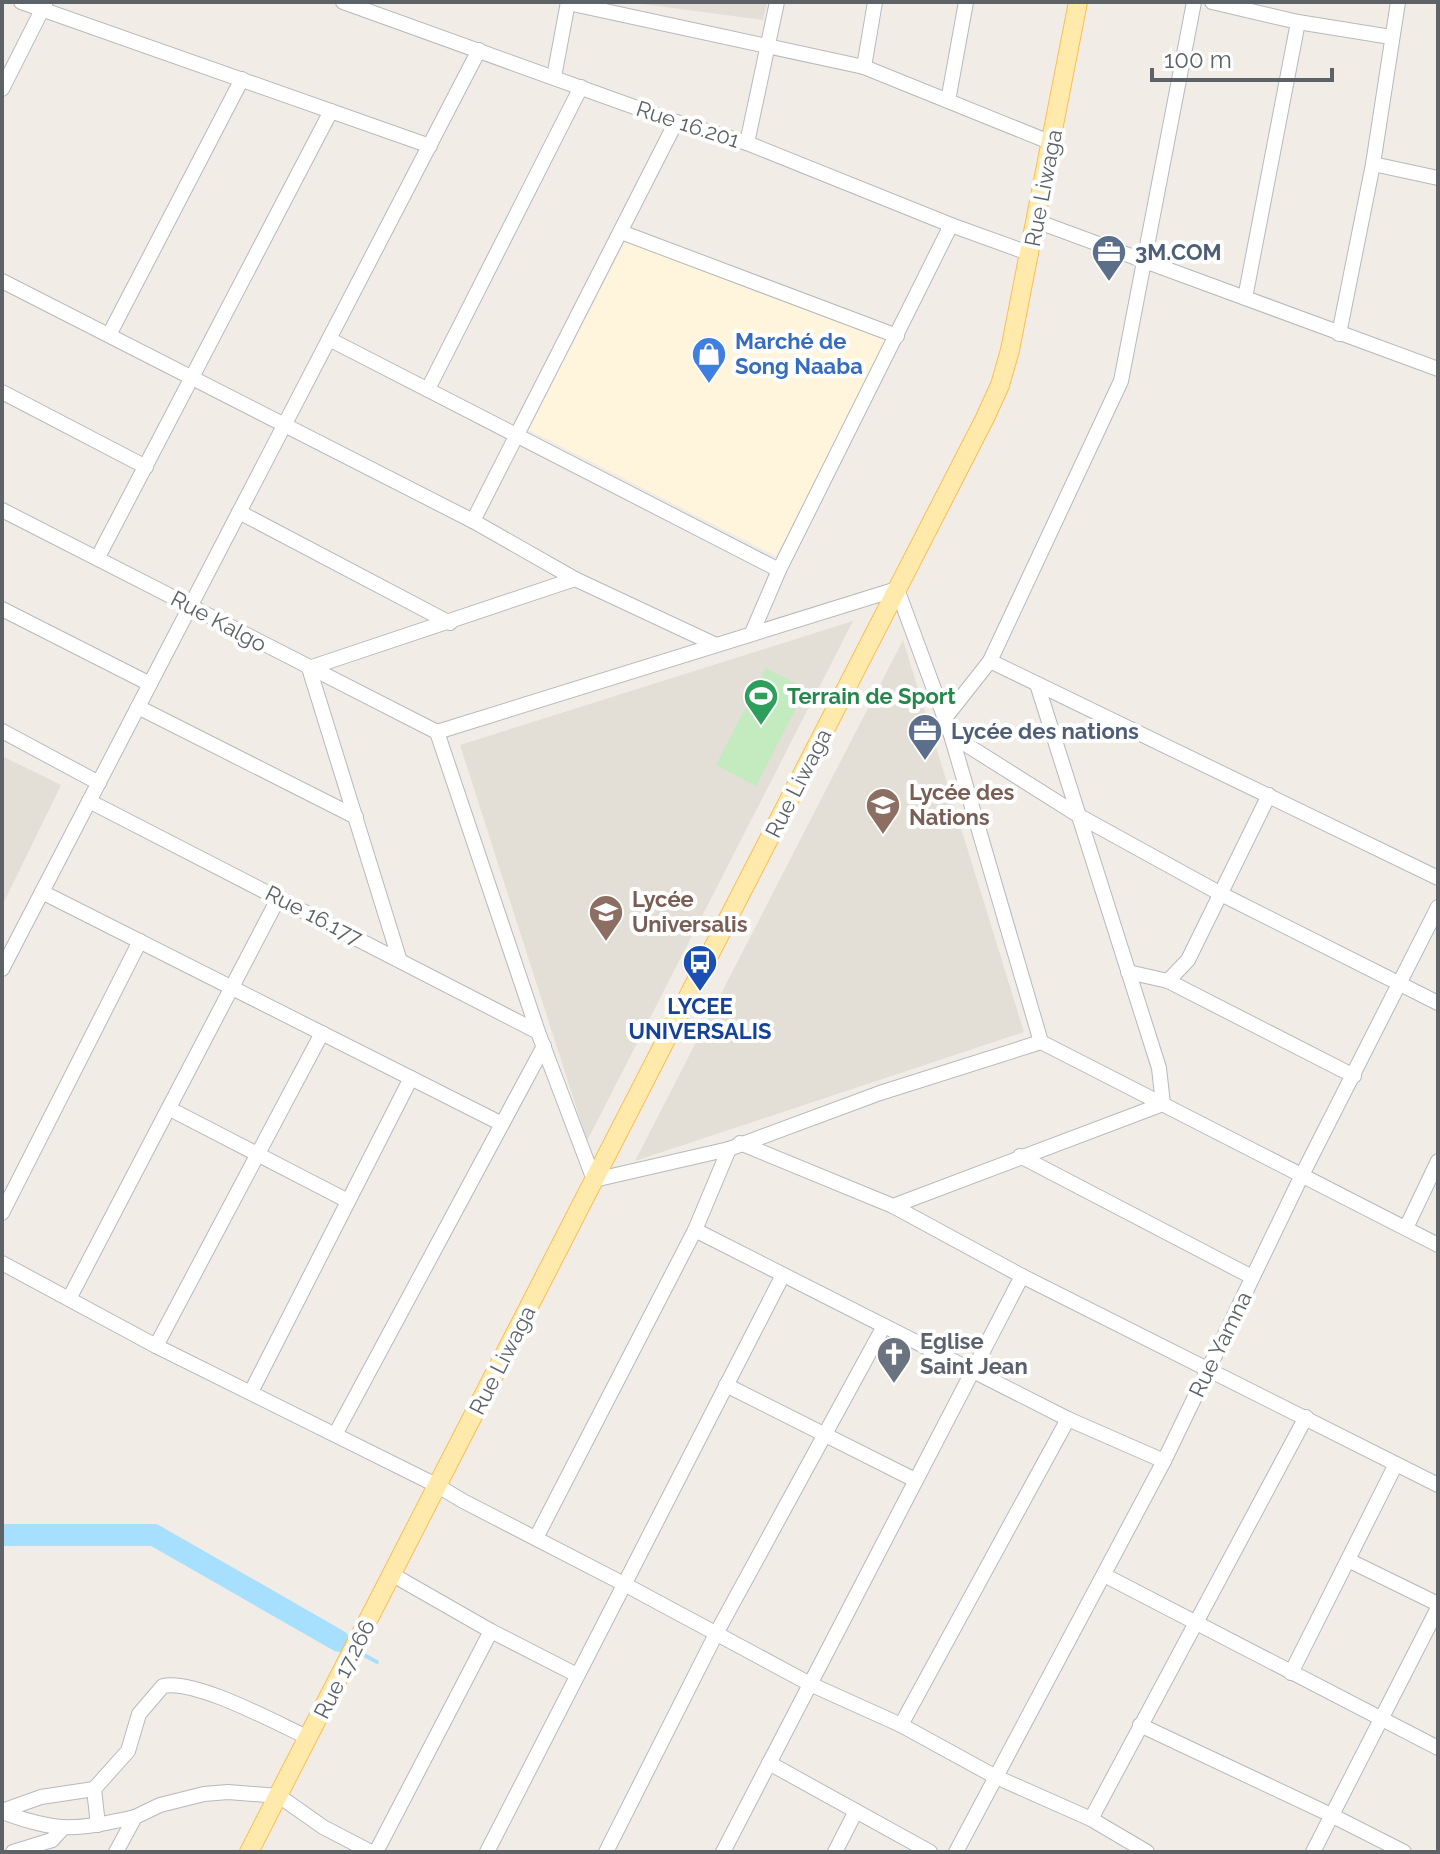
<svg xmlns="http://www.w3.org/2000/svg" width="1440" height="1854" font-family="Raleway,sans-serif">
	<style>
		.commercial { fill: #fff4dc }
		.education { fill: #e3dfd6 }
		.green { fill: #c4eac0 }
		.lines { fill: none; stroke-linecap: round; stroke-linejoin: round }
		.stream { stroke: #a7e0ff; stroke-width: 4 }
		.river { stroke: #a7e0ff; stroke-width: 22 }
		.minor-casing { stroke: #b6b9bd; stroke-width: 16 }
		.major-casing { stroke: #fdbe52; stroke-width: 20 }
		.minor { stroke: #fff; stroke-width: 14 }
		.major { stroke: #ffeaac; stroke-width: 18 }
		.labels { text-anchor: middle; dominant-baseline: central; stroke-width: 8; stroke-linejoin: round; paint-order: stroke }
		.street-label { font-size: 22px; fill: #5d6267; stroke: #fff }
		.service-label { font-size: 22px; font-weight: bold; fill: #4e5e75; stroke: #fff; text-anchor: start }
		.shop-label { font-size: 22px; font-weight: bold; fill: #366cbe; stroke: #fff; text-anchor: start }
		.leisure-label { font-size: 22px; font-weight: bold; fill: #27864d; stroke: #fff; text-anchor: start }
		.education-label { font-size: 22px; font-weight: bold; fill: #785e54; stroke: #fff; text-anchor: start }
		.transit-label { font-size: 22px; font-weight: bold; fill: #164399; stroke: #fff }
		.worship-label { font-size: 22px; font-weight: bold; fill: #5b616d; stroke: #fff; text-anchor: start }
	</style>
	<rect width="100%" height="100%" fill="#f1ede6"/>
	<path class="commercial" d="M 627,238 L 890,339 L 776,556 L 529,430 Z"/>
	<g class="education">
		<path d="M 628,2 L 767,2 L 763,20 Z"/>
		<path d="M 853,621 L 587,1141 L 460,745 Z"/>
		<path d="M 903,640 L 1024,1032 L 635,1161 Z"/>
		<path d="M 2,756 L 61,785 L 2,906 Z"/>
	</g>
	<path class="green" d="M 766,668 L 806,689 L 756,786 L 716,765 Z"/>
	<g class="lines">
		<path class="stream" d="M 364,1655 L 377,1662"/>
		<path class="river" d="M 2,1535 L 154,1535 L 339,1641"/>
		<g class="minor-casing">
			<g id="minor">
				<path d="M 21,2 L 430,146"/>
				<path d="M 343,2 L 676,122 L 747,143 L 951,225 L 1031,254"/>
				<path d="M 1212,2 L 1298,22 L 1391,37"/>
				<path d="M 568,3 L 864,67 L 1052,143"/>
				<path d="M 864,67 L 875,2"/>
				<path d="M 554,77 L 568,2"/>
				<path d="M 2,89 L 45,4"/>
				<path d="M 948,101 L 966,2"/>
				<path d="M 747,143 L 777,2"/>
				<path d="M 1373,164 L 1438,178"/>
				<path d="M 1036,221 L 1438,369"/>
				<path d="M 621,232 L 897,336"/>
				<path d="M 2,281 L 473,521 L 575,579 L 714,644"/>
				<path d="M 1245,298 L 1298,22"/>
				<path d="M 1339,334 L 1373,164 L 1398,2"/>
				<path d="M 109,335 L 242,79"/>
				<path d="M 329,339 L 779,570"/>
				<path d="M 428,389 L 581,87"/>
				<path d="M 2,392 L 146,467"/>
				<path d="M 2,510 L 437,732"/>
				<path d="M 239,512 L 450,623"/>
				<path d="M 473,521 L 676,122"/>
				<path d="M 98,557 L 331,111"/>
				<path d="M 2,609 L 150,684"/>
				<path d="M 752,633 L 779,570 L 951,225"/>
				<path d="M 990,661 L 1438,878"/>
				<path d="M 138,707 L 356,817"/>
				<path d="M 945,718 L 990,661 L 1121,381 L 1194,2"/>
				<path d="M 2,731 L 99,783"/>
				<path d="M 437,732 L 538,1032 L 594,1180 L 729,1149 L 880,1093 L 1041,1042 L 1438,1245"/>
				<path d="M 437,732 L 897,589 L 951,735 L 1041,1042"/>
				<path d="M 951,735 L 1081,817 L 1221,894 L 1438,1003"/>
				<path d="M 89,801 L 538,1032"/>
				<path d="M 42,892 L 502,1124"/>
				<path d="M 399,958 L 309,668 L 575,579"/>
				<path d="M 2,969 L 479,50"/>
				<path d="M 1128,972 L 1168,981 L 1188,960 L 1269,795"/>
				<path d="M 1168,981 L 1354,1076"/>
				<path d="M 170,1109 L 348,1201"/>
				<path d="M 740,1143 L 893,1206 L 1163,1104 L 1159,1068 L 1037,684"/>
				<path d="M 1020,1156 L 1252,1277"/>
				<path d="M 893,1206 L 1022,1276 L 1438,1485"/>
				<path d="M 2,1213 L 140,941"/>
				<path d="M 1406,1228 L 1438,1161"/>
				<path d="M 695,1230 L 1068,1419 L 1164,1461"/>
				<path d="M 2,1263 L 156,1346 L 438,1486 L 463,1501 L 624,1584 L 810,1684 L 901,1725 L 994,1776 L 1091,1819 L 1147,1852"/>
				<path d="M 70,1297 L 279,897"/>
				<path d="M 156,1346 L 322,1033"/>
				<path d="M 726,1385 L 915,1480"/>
				<path d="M 251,1392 L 411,1078"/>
				<path d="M 336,1433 L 544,1046"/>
				<path d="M 536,1538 L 695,1230 L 729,1149"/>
				<path d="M 1348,1560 L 1438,1604"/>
				<path d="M 393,1575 L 491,1631 L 577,1675"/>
				<path d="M 1104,1575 L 1438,1748"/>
				<path d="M 1291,1673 L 1396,1464"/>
				<path d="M 901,1725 L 1068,1419"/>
				<path d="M 1140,1725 L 1331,1815 L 1404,1852"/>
				<path d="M 769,1763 L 930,1852"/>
				<path d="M 2,1811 L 41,1797 L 94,1789"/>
				<path d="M 2,1812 C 60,1833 75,1830 135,1817"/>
				<path d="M 1091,1819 L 1306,1417"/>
				<path d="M 98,1825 L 94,1789 L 128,1751 L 139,1714 L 163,1686 C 196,1679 276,1723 309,1738"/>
				<path d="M 13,1852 L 52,1840 L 62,1829"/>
				<path d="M 116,1852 L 135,1817 L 160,1805 L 204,1794 L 228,1792 L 279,1796 L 323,1827 L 371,1852"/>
				<path d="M 376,1852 L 491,1631"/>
				<path d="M 487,1852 L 783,1275"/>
				<path d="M 606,1852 L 717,1632 L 884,1326"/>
				<path d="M 723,1852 L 1022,1276"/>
				<path d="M 835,1852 L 856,1811"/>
				<path d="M 956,1852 L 1164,1461 L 1302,1175 L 1438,907"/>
				<path d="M 1313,1852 L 1438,1608"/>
			</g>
		</g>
		<g class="major-casing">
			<path id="major" d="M 249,1852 L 985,418 L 1000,385 L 1010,350 L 1078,2"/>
		</g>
		<use href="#minor" class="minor"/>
		<use href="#major" class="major"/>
	</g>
	<defs>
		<g id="office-pin" transform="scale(1.8)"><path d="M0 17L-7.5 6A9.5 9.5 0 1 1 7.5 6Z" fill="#5c6f8a" stroke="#fff"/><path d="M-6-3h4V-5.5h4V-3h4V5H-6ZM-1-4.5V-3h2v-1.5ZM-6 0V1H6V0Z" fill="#fff"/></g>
		<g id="shop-pin" transform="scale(1.8)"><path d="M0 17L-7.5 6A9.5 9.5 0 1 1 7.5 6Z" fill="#3f7fe0" stroke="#fff"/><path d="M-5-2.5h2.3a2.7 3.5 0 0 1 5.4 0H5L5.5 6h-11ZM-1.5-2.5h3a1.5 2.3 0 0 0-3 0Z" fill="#fff"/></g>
		<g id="stadium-pin" transform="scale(1.8)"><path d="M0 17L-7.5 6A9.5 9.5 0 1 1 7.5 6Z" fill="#2e9e5b" stroke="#fff"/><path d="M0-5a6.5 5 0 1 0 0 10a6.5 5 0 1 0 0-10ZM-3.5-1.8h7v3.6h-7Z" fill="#fff"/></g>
		<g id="school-pin" transform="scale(1.8)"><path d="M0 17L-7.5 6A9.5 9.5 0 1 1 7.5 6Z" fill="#8d6e63" stroke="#fff"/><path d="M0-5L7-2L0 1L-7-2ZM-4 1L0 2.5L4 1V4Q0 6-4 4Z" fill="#fff"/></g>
		<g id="bus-pin" transform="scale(1.8)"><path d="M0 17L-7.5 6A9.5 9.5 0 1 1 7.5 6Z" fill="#1a4fb4" stroke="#fff"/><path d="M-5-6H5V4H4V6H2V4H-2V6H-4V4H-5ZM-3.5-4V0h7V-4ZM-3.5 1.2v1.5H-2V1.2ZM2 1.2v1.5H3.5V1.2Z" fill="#fff"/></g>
		<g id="church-pin" transform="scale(1.8)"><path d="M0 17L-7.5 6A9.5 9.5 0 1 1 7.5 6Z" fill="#6b7280" stroke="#fff"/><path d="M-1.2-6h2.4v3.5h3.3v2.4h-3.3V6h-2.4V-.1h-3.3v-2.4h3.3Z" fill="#fff"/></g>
	</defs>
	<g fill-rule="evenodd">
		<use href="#office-pin" x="1109" y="252"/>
		<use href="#shop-pin" x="709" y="354"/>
		<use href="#stadium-pin" x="761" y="696"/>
		<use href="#office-pin" x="925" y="731"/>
		<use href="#school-pin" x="883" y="805"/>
		<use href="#school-pin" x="606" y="912"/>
		<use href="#bus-pin" x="700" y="962"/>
		<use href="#church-pin" x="894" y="1354"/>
	</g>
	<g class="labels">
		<g class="street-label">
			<text transform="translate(688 124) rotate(18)">Rue 16.201</text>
			<text transform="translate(1043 188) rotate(-79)">Rue Liwaga</text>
			<text transform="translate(219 621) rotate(28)">Rue Kalgo</text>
			<text transform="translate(798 783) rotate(-63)">Rue Liwaga</text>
			<text transform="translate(314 915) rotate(27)">Rue 16.177</text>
			<text transform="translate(1220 1344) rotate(-64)">Rue Yamna</text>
			<text transform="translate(502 1360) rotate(-63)">Rue Liwaga</text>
			<text transform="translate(344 1669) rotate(-63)">Rue 17.266</text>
		</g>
		<g class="service-label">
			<text x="1135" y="252">3M.COM</text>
			<text x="951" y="731">Lycée des nations</text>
		</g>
		<g class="shop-label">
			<text x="735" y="341">Marché de<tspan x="735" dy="25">Song Naaba</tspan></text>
		</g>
		<g class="leisure-label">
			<text x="787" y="696">Terrain de Sport</text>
		</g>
		<g class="education-label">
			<text x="909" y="792">Lycée des<tspan x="909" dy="25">Nations</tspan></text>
			<text x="632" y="899">Lycée<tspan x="632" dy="25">Universalis</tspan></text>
		</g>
		<g class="transit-label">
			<text x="700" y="1006">LYCEE<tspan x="700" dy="25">UNIVERSALIS</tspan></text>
		</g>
		<g class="worship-label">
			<text x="920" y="1341">Eglise<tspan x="920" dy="25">Saint Jean</tspan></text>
		</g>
	</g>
	<rect width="1440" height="1854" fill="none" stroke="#5d6267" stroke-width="8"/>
	<path d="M1152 68v12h180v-12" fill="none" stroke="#5d6267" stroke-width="4"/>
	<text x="1164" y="68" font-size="24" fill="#5d6267" stroke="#ffffff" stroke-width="6" paint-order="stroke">100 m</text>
</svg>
